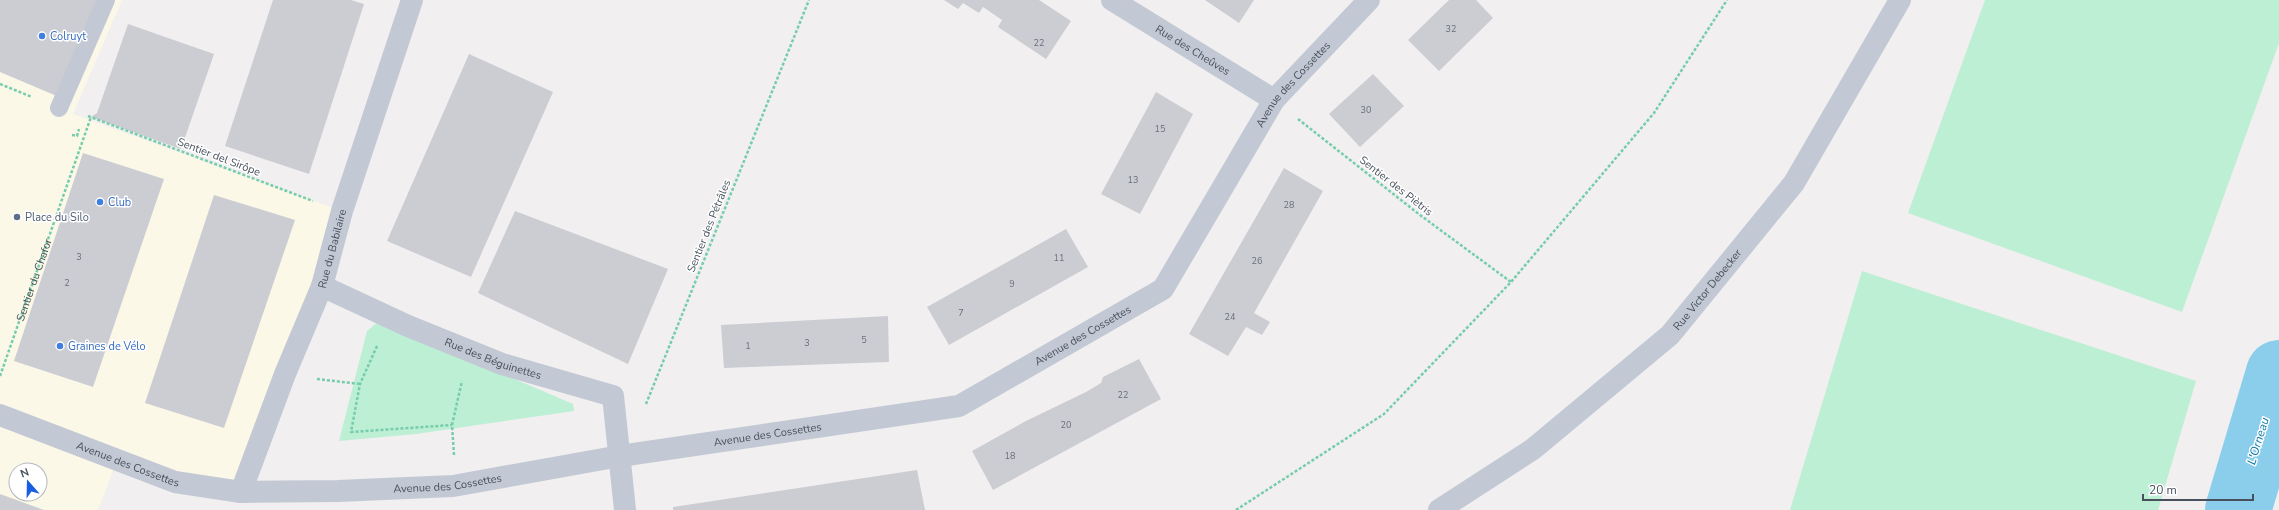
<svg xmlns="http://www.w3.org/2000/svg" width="2279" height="510" font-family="'Nunito Sans',sans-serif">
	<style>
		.commercial { fill: #fcf8e8; fill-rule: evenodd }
		.green { fill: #bdefd5 }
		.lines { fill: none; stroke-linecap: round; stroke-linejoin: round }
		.river { stroke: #8aceec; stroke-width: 66 }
		.building { fill: #cccdd3 }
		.path { stroke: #75cdab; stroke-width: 2.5; stroke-dasharray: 3 2; stroke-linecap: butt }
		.service { stroke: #c2c9d4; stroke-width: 18 }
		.minor { stroke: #c2c9d4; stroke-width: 22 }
		.shop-dot { fill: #3f7fe0; stroke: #fff; stroke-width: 1.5 }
		.service-dot { fill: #5c6f8a; stroke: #fff; stroke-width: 1.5 }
		.labels { text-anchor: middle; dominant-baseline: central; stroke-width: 3; stroke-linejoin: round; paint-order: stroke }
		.number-label { font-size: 9px; fill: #686f7a }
		.shop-label { font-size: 11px; fill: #366cbe; stroke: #fff; text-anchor: start }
		.street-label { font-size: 11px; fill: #47505c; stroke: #fff }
		.service-label { font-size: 11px; fill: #4e5e75; stroke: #fff; text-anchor: start }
		.water-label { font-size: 12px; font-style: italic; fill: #0c79ab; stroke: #fff }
	</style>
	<rect width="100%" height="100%" fill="#f1efef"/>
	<path class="commercial" d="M 0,0 L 122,0 L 73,114 L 342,211 L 241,492 L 117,460 L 98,510 L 0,510 ZM 16,470 L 40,470 L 40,494 L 16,494 Z"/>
	<g class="green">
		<path d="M 1985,0 L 2279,0 L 2279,43 L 2182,312 L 1908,213 Z"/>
		<path d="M 1862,271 L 2196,381 L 2158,510 L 1790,510 Z"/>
		<path d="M 379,321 L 573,404 L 574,411 L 416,434 L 339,441 L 367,331 Z"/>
	</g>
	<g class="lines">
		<path class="river" d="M 2238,510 L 2279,373"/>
	</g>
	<g class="building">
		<path d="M 0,0 L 100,0 L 59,97 L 0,72 Z"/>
		<path d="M 273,0 L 351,0 L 364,4 L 309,174 L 225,146 Z"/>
		<path d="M 944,0 L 1039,0 L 1071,21 L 1046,59 L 998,27 L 1002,20 L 983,7 L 979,13 L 963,3 L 958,9 Z"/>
		<path d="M 1205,0 L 1254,0 L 1239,23 Z"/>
		<path d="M 1449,0 L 1476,0 L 1493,18 L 1439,71 L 1408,40 Z"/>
		<path d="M 128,24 L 214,54 L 181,149 L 91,117 L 97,113 Z"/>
		<path d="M 469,54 L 553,92 L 471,277 L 387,241 Z"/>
		<path d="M 1373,74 L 1404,106 L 1360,147 L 1329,114 Z"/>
		<path d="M 1156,92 L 1193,114 L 1140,214 L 1101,194 Z"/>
		<path d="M 83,153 L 164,179 L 93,387 L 14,361 Z"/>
		<path d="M 1284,168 L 1323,191 L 1254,313 L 1270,322 L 1262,335 L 1246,327 L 1228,356 L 1189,334 Z"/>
		<path d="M 214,195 L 295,220 L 224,428 L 145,403 Z"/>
		<path d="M 515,211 L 668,269 L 628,364 L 478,293 Z"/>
		<path d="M 1066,229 L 1088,267 L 949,345 L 927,307 Z"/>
		<path d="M 888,316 L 889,362 L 724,368 L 721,325 Z"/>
		<path d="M 1139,359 L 1161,399 L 993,490 L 972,451 L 1026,421 L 1086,392 L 1101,383 L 1103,377 Z"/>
		<path d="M 917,470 L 925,510 L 673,510 L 673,507 Z"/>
		<path d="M 0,494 L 44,510 L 0,510 Z"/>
	</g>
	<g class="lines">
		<g class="path">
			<path d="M 0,84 L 32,97"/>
			<path d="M 88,116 L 313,201"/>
			<path d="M 1298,119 L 1420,215 L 1511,282"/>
			<path d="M 72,135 L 77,136 L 79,129"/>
			<path d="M 377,346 L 360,384 L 351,432 L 452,425"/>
			<path id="s1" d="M 0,376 L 91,117"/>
			<path d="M 317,379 L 360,384"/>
			<path d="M 646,404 L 809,0"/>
			<path d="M 454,455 L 452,425 L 462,381"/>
			<path d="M 1236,510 L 1384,414 L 1511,282 L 1654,113 L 1727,0"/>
		</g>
		<path class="service" d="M 59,108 L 106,0"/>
		<g class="minor">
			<path id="s2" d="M 1112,0 L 1274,100"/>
			<path id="s3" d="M 322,286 L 408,326 L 502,364 L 613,396 L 625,510"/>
			<path id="s4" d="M 0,415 L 175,482 L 241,492 L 338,491 L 453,486 L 620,456 L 959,406 L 1163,289 L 1274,100 L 1369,0"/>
			<path id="s5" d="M 241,492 L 285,374 L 322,286 L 342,211 L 412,0"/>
			<path id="s6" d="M 1439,510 L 1533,449 L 1670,335 L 1794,183 L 1900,0"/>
		</g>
	</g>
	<g class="shop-dot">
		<circle cx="42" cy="36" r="4"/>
		<circle cx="100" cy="202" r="4"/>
		<circle cx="60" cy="346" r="4"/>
	</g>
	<circle class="service-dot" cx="17" cy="217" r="4"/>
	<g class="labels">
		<g class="number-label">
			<text x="1451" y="29">32</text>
			<text x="1039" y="43">22</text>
			<text x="1366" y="110">30</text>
			<text x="1160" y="129">15</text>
			<text x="1133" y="180">13</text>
			<text x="1289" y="205">28</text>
			<text x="79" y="257">3</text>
			<text x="1059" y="258">11</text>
			<text x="1257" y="261">26</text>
			<text x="67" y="283">2</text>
			<text x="1012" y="284">9</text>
			<text x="961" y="313">7</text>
			<text x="1230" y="317">24</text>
			<text x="864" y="340">5</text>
			<text x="807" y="343">3</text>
			<text x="748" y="346">1</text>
			<text x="1123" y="395">22</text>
			<text x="1066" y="425">20</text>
			<text x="1010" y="456">18</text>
		</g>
		<g class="shop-label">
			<text x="50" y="36">Colruyt</text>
			<text x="108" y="202">Club</text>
			<text x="68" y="346">Graines de Vélo</text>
		</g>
		<g class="street-label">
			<text stroke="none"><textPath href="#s2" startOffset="95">Rue des Cheûves</textPath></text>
			<text stroke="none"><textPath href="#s4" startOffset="1457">Avenue des Cossettes</textPath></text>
			<text transform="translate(219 157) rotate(21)">Sentier del Sirôpe</text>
			<text transform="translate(1396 186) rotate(38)">Sentier des Piètris</text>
			<text transform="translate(709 226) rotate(-68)">Sentier des Pétrâles</text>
			<text stroke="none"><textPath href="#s5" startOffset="260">Rue du Babilaire</textPath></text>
			<text stroke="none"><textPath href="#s1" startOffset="102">Sentier du Chafor</textPath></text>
			<text stroke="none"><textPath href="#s6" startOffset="349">Rue Victor Debecker</textPath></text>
			<text stroke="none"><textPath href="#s4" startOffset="1121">Avenue des Cossettes</textPath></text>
			<text stroke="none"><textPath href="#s3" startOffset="186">Rue des Béguinettes</textPath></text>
			<text stroke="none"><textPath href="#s4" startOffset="785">Avenue des Cossettes</textPath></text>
			<text stroke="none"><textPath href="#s4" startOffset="137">Avenue des Cossettes</textPath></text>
			<text stroke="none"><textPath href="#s4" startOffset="461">Avenue des Cossettes</textPath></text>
		</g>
		<g class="service-label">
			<text x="25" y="217">Place du Silo</text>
		</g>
		<g class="water-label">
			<text transform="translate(2258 441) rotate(-73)">L'Orneau</text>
		</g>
	</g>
	<g transform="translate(28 482) rotate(340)"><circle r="19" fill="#ffffff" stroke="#b5b9be"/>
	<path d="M0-3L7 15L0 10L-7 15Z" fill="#185ce2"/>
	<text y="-6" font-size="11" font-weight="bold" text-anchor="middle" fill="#47505c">N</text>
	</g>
	<path d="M2143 494v6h110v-6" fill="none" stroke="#47505c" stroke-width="2"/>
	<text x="2149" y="494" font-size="12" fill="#47505c" stroke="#ffffff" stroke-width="3" paint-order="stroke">20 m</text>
</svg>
